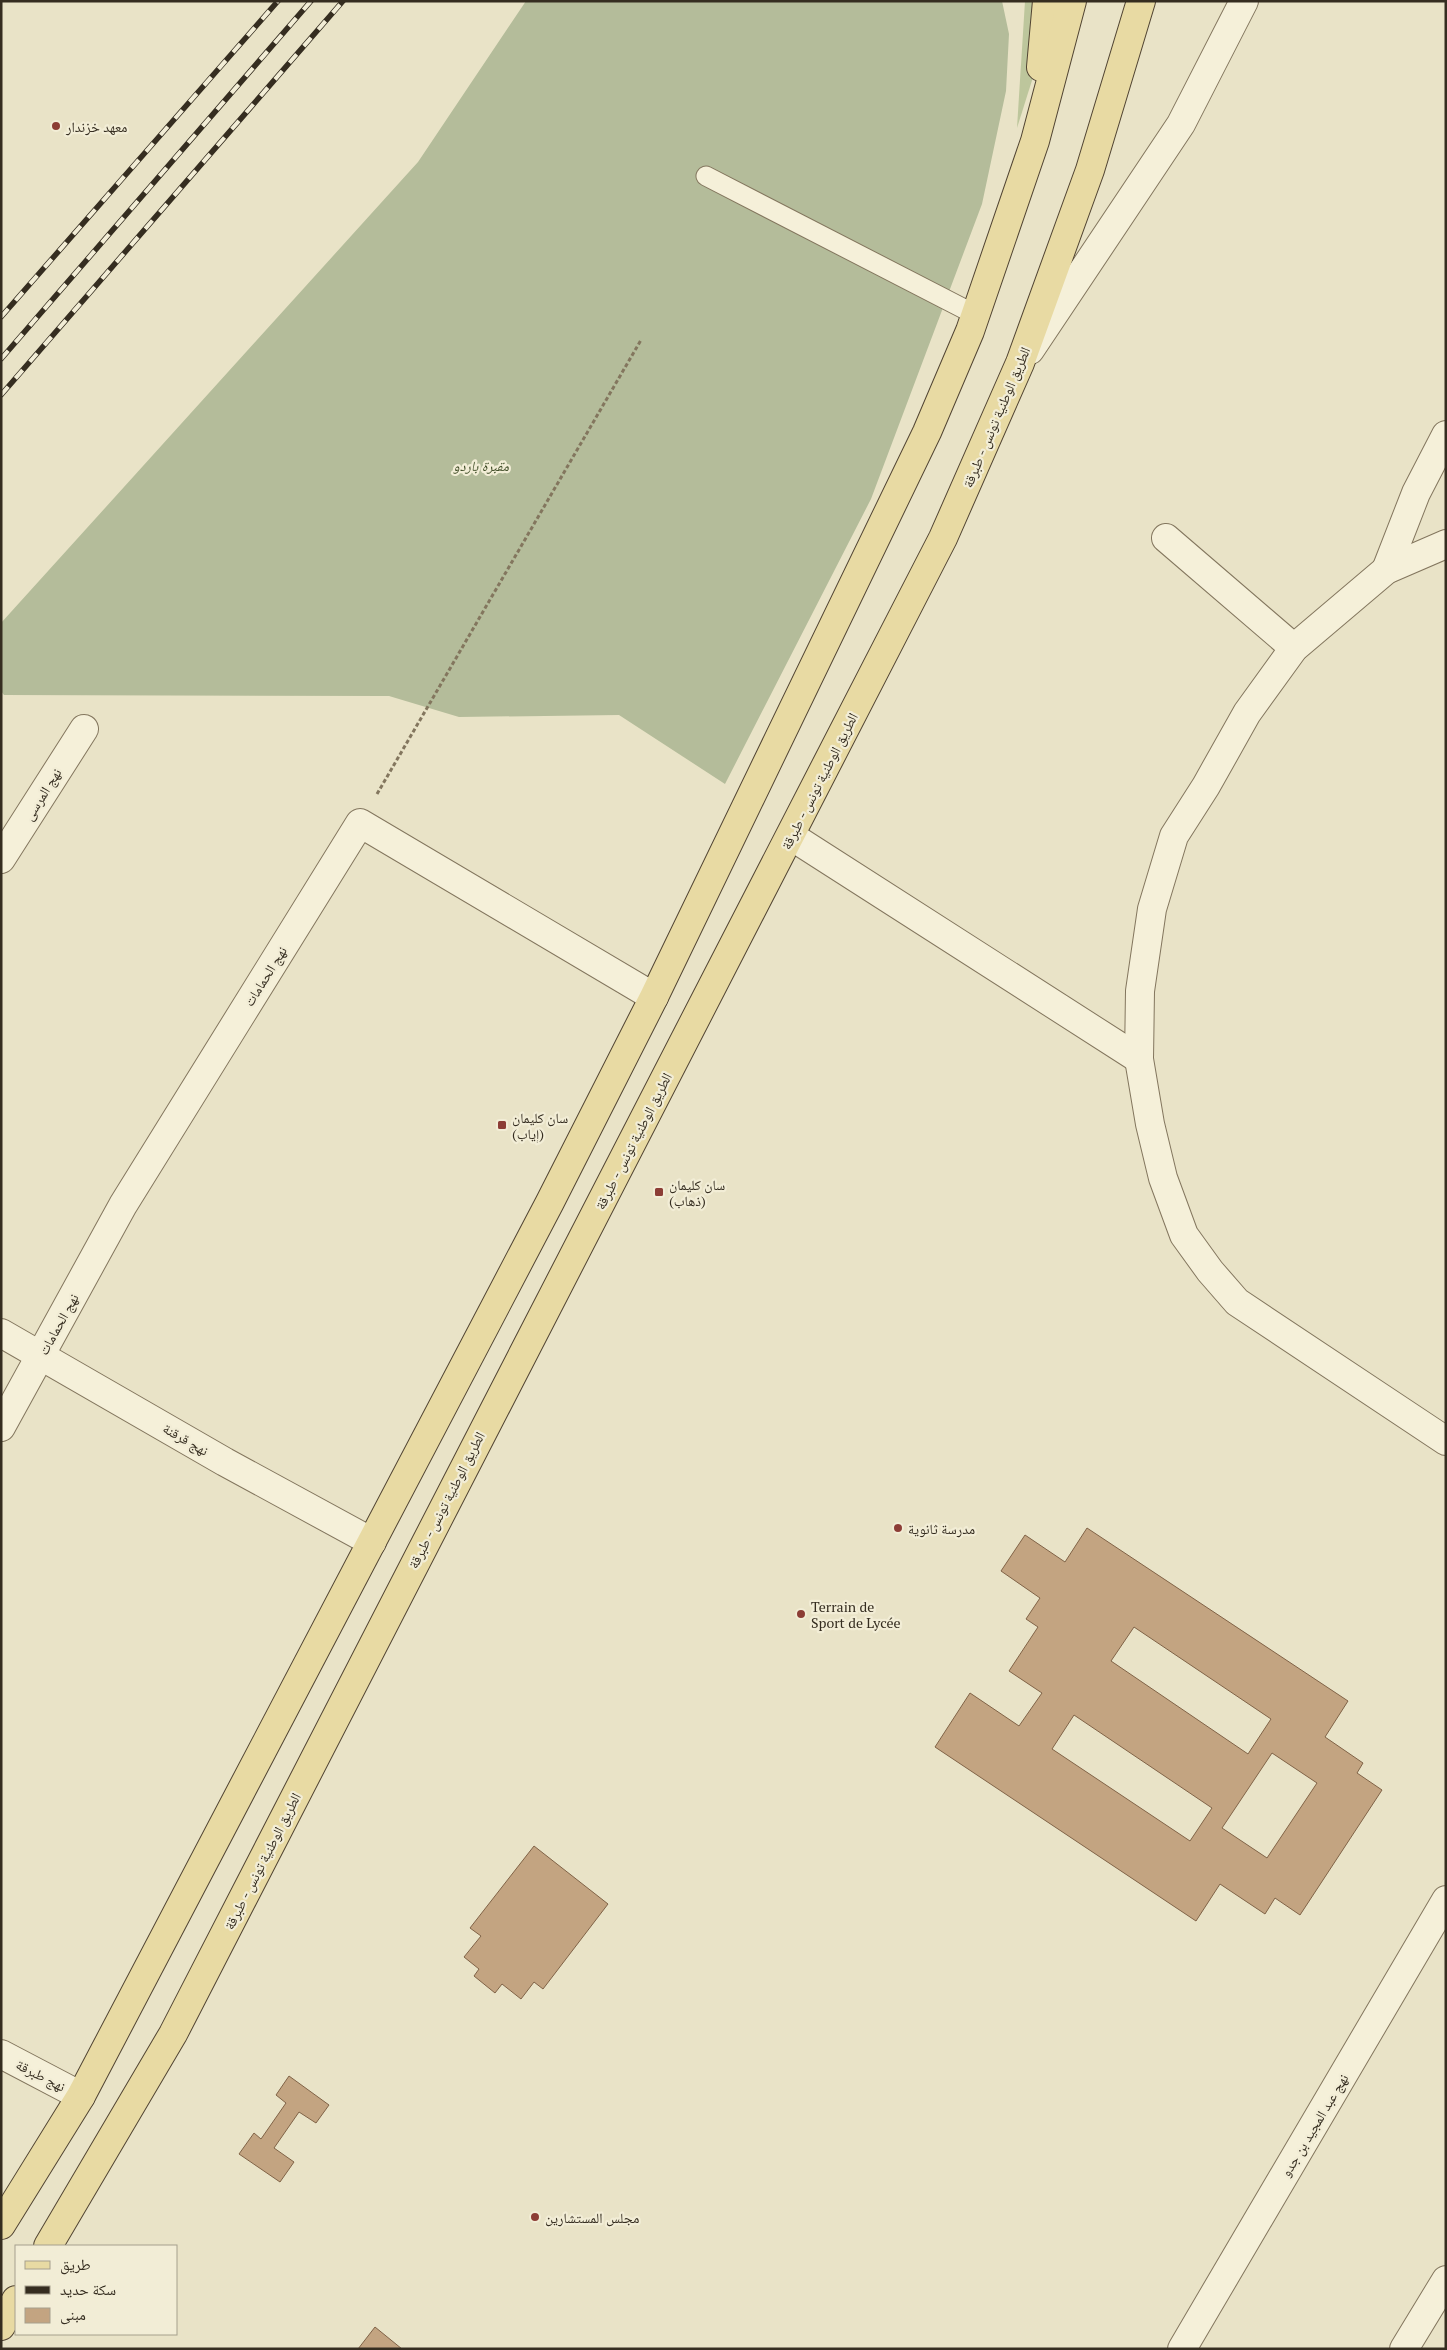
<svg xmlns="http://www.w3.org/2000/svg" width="1447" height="2350" font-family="'PT Serif','Noto Naskh Arabic',serif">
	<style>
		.green { fill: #bdc69c }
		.cemetery { fill: #b4bc9a }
		.building { fill: #c3a481; stroke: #806347; fill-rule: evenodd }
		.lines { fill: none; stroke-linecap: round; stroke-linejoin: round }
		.service-casing { stroke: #83765e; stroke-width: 21 }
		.minor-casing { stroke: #83765e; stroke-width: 30 }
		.primary-casing { stroke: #514432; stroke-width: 30 }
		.path { stroke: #83765e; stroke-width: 3; stroke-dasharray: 4 2.5; stroke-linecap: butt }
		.service { stroke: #f5f0d9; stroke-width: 19 }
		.minor { stroke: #f5f0d9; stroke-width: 28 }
		.primary { stroke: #e8daa3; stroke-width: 28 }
		.rail-casing { stroke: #352d20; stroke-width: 5.5 }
		.rail { stroke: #f2edd6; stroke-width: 4; stroke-dasharray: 11; stroke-linecap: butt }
		.poi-dot { fill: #8c3d35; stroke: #f2edd6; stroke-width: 2 }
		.labels { text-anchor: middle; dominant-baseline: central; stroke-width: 4.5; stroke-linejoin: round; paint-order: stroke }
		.poi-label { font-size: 14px; fill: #352d20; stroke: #f2edd6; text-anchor: start }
		.street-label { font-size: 14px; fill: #352d20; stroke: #f2edd6 }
		.park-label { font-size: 14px; font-style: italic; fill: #424f29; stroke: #f2edd6 }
	</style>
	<rect width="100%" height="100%" fill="#e9e3c7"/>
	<path class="green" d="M 1025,1 L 1057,1 L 1017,128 Z"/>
	<path class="cemetery" d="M 526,1 L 1002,1 L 1009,34 L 1006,91 L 982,204 L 871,499 L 725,784 L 619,715 L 459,717 L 389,696 L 4,695 L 1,691 L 1,623 L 418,162 Z"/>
	<g class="building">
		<path d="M 1087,1528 L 1348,1701 L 1325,1737 L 1363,1763 L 1357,1773 L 1382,1790 L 1300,1915 L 1275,1898 L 1265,1914 L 1220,1884 L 1196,1921 L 935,1747 L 970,1693 L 1019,1726 L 1042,1693 L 1009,1671 L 1038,1627 L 1026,1619 L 1040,1598 L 1001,1571 L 1025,1535 L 1065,1562 ZM 1134,1627 L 1271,1719 L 1248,1754 L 1111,1661 ZM 1074,1715 L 1212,1808 L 1190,1841 L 1052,1749 ZM 1272,1753 L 1317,1783 L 1267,1858 L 1222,1828 Z"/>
		<path d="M 534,1846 L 608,1904 L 543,1989 L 534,1982 L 521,1999 L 502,1984 L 495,1993 L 474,1976 L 479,1969 L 464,1957 L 481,1936 L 470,1928 Z"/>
		<path d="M 289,2076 L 329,2105 L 316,2123 L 299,2112 L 274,2148 L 294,2162 L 280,2182 L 239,2154 L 254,2133 L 261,2139 L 286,2103 L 276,2095 Z"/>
		<path d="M 375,2327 L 402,2349 L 358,2349 Z"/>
	</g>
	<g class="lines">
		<g class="service-casing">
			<path id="service" d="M 706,176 L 976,315"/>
		</g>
		<g class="minor-casing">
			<g id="minor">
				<path d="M 1030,350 L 1181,124 L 1244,1"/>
				<path d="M 1166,538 L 1294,648"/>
				<path d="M 1446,544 L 1386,570 L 1294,648 L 1247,713 L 1206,786 L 1174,836 L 1152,909 L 1140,991 L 1139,1059 L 1150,1124 L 1163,1178 L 1184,1235 L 1210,1271 L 1237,1302 L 1446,1441"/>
				<path d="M 1386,570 L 1416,493 L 1446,435"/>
				<path d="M 791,836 L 1139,1059"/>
				<path d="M 1,859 L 84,729"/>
				<path d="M 1,1333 L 225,1462 L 372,1542"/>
				<path d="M 1,1427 L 123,1205 L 360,823 L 654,997"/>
				<path d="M 1,2054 L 81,2096"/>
				<path d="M 1182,2349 L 1446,1900"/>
				<path d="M 1404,2349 L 1446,2280"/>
			</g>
		</g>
		<g class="primary-casing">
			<g id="primary">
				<path d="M 1041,67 L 1047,1"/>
				<path d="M 1,2225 L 81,2096 L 550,1202 L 654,997 L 927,432 L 970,331 L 1035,141 L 1072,1"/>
				<path d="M 48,2246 L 173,2034 L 943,538 L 1020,363 L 1090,170 L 1141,1"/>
				<path d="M 1,2326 L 16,2300"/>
			</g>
		</g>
		<path class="path" d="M 377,794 L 641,340"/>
		<use href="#service" class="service"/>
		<use href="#minor" class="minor"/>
		<use href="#primary" class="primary"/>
		<g class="rail-casing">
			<g id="rail">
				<path d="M 1,317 L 278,1"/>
				<path d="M 1,359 L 311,1"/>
				<path d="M 1,395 L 343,1"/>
			</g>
		</g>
		<use href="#rail" class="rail"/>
	</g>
	<g class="poi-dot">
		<circle cx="56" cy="126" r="5"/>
		<rect x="497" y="1120" width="10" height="10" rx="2.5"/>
		<rect x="654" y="1187" width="10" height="10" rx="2.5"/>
		<circle cx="898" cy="1528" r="5"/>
		<circle cx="801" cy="1614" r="5"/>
		<circle cx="535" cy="2217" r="5"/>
	</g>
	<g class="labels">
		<g class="poi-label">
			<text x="66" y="126">معهد خزندار</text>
			<text x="512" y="1117">سان كليمان<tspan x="512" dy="16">(إياب)</tspan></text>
			<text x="669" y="1184">سان كليمان<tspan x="669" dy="16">(ذهاب)</tspan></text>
			<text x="908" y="1528">مدرسة ثانوية</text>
			<text x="811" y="1606">Terrain de<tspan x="811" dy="16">Sport de Lycée</tspan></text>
			<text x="545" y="2217">مجلس المستشارين</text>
		</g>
		<g class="street-label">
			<text transform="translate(996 417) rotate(-67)">الطريق الوطنية تونس - طبرقة</text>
			<text transform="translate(819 781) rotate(-63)">الطريق الوطنية تونس - طبرقة</text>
			<text transform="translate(42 794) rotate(-58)">نهج المرسى</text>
			<text transform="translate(265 976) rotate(-58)">نهج الحمامات</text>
			<text transform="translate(633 1141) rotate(-63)">الطريق الوطنية تونس - طبرقة</text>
			<text transform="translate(58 1324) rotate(-61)">نهج الحمامات</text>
			<text transform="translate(186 1439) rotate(30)">نهج قرقنة</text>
			<text transform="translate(446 1500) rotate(-63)">الطريق الوطنية تونس - طبرقة</text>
			<text transform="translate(262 1861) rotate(-63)">الطريق الوطنية تونس - طبرقة</text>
			<text transform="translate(41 2075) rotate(27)">نهج طبرقة</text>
			<text transform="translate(1314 2125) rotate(-59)">نهج عبد المجيد بن جدو</text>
		</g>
		<g class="park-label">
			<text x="481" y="465">مقبرة باردو</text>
		</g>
	</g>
	<rect width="1447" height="2350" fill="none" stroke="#352d20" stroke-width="5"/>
	<rect x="15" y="2245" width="162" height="90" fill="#f2edd6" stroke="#a6a08d"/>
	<rect x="25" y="2261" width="25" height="8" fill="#e8daa3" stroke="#a6a08d"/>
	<text x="60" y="2270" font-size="15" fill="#352d20">طريق</text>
	<rect x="25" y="2286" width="25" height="8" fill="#352d20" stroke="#a6a08d"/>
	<text x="60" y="2295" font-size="15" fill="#352d20">سكة حديد</text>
	<rect x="25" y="2308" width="25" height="15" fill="#c3a481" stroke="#a6a08d"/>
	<text x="60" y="2320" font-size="15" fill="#352d20">مبنى</text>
</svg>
